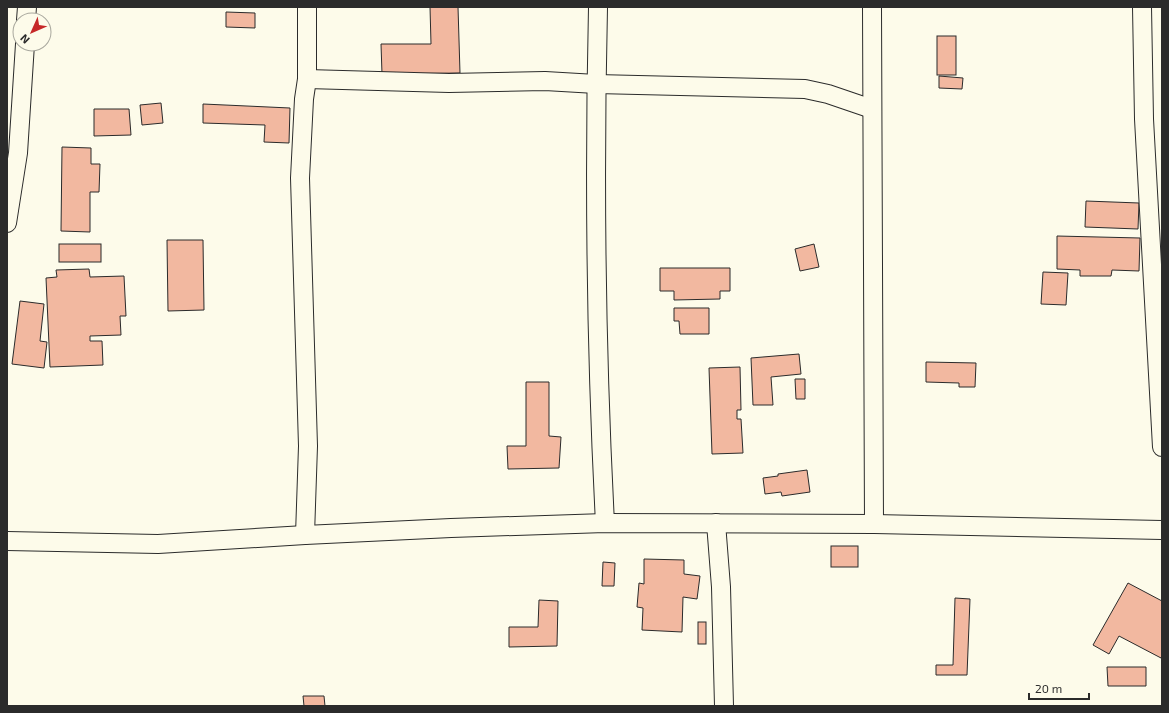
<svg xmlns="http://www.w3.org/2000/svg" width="1169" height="713" font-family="'Exo 2',sans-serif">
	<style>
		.building { fill: #f2b8a0; stroke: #2b2b2b }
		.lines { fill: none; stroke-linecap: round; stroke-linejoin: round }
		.street-casing { stroke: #2b2b2b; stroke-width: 20 }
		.street { stroke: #fdfbea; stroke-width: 18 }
	</style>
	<rect width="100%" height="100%" fill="#fdfbea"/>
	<g class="building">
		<path d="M 430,7 L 458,7 L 460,73 L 382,74 L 381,44 L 431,44 Z"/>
		<path d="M 226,12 L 255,13 L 255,28 L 226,27 Z"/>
		<rect x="937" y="36" width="19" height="39"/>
		<path d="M 939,76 L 963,78 L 962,89 L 939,88 Z"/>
		<path d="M 161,103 L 163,123 L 142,125 L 140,105 Z"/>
		<path d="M 203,104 L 290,108 L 289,143 L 264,142 L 265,125 L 203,123 Z"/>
		<path d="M 94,109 L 129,109 L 131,135 L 94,136 Z"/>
		<path d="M 62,147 L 91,148 L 91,164 L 100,164 L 99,192 L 90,192 L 90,232 L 61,231 Z"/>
		<path d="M 1086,201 L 1139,203 L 1138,229 L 1085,227 Z"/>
		<path d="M 1057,236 L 1140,238 L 1139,271 L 1112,270 L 1111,276 L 1080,276 L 1080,270 L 1057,269 Z"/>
		<path d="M 167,240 L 203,240 L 204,310 L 168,311 Z"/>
		<rect x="59" y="244" width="42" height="18"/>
		<path d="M 814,244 L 819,267 L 800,271 L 795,249 Z"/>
		<path d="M 660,268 L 730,268 L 730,291 L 720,291 L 720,299 L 674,300 L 674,291 L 660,291 Z"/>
		<path d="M 89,269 L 90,277 L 124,276 L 126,316 L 120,316 L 121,335 L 90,336 L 90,341 L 102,341 L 103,365 L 50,367 L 46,278 L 57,277 L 56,270 Z"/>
		<path d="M 1043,272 L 1068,273 L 1066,305 L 1041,304 Z"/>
		<path d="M 20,301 L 44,304 L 40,341 L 47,342 L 44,368 L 12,364 Z"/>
		<path d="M 674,308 L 709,308 L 709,334 L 680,334 L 679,321 L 674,321 Z"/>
		<path d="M 799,354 L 801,374 L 771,377 L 773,405 L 753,405 L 751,358 Z"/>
		<path d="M 926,362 L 976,363 L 975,387 L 959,387 L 959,383 L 926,382 Z"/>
		<path d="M 740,367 L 741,410 L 737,410 L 737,419 L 741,419 L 743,453 L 712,454 L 709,368 Z"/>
		<path d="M 795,379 L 805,379 L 805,399 L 796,399 Z"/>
		<path d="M 526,382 L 549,382 L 549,436 L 561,437 L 559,468 L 508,469 L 507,446 L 526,446 Z"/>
		<path d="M 807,470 L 810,492 L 782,496 L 781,492 L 765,494 L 763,478 L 778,476 L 778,474 Z"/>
		<rect x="831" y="546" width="27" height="21"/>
		<path d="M 644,559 L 684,560 L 684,574 L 700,576 L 697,599 L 683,597 L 682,632 L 642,630 L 643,608 L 637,607 L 639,583 L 644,584 Z"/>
		<path d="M 603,562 L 615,563 L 614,586 L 602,586 Z"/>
		<path d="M 1128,583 L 1162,601 L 1162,656 L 1161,658 L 1119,636 L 1109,654 L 1093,645 Z"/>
		<path d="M 955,598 L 970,599 L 967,675 L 936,675 L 936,665 L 953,665 Z"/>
		<path d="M 539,600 L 558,601 L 557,646 L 509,647 L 509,627 L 538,627 Z"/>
		<rect x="698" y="622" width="8" height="22"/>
		<path d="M 1107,667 L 1146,667 L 1146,686 L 1108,686 Z"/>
		<path d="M 303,696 L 324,696 L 325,706 L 304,706 Z"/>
	</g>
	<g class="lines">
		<g class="street-casing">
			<g id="street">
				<path d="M 598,7 C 594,179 596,351 605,523"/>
				<path d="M 872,7 L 874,524"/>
				<path d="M 1142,7 L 1144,119 L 1162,447"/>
				<path d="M 26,20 L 27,7"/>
				<path d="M 307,79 L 449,83 L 545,81 L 596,84 L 805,89 L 828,94 L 872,109"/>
				<path d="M 7,223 L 18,153 L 25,44"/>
				<path d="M 716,523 L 721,587 L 724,706"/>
				<path d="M 305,535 L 308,446 L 300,178 L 304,99 L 307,79 L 307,7"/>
				<path d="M 7,541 L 158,544 L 305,535 L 451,528 L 605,523 L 874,524 L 1162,530"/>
			</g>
		</g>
		<use href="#street" class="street"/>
	</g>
	<rect width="1169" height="713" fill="none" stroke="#2b2b2b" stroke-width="16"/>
	<g transform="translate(32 32) rotate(225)"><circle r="19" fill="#fdfbea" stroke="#a9a89e"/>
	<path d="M0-3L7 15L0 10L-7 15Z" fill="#c62828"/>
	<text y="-6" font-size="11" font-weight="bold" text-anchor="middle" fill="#2b2b2b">N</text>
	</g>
	<path d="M1029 693v6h60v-6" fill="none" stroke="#2b2b2b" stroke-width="2"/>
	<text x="1035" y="693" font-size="12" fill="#2b2b2b" stroke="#fdfbea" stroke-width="3" paint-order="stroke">20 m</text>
</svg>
